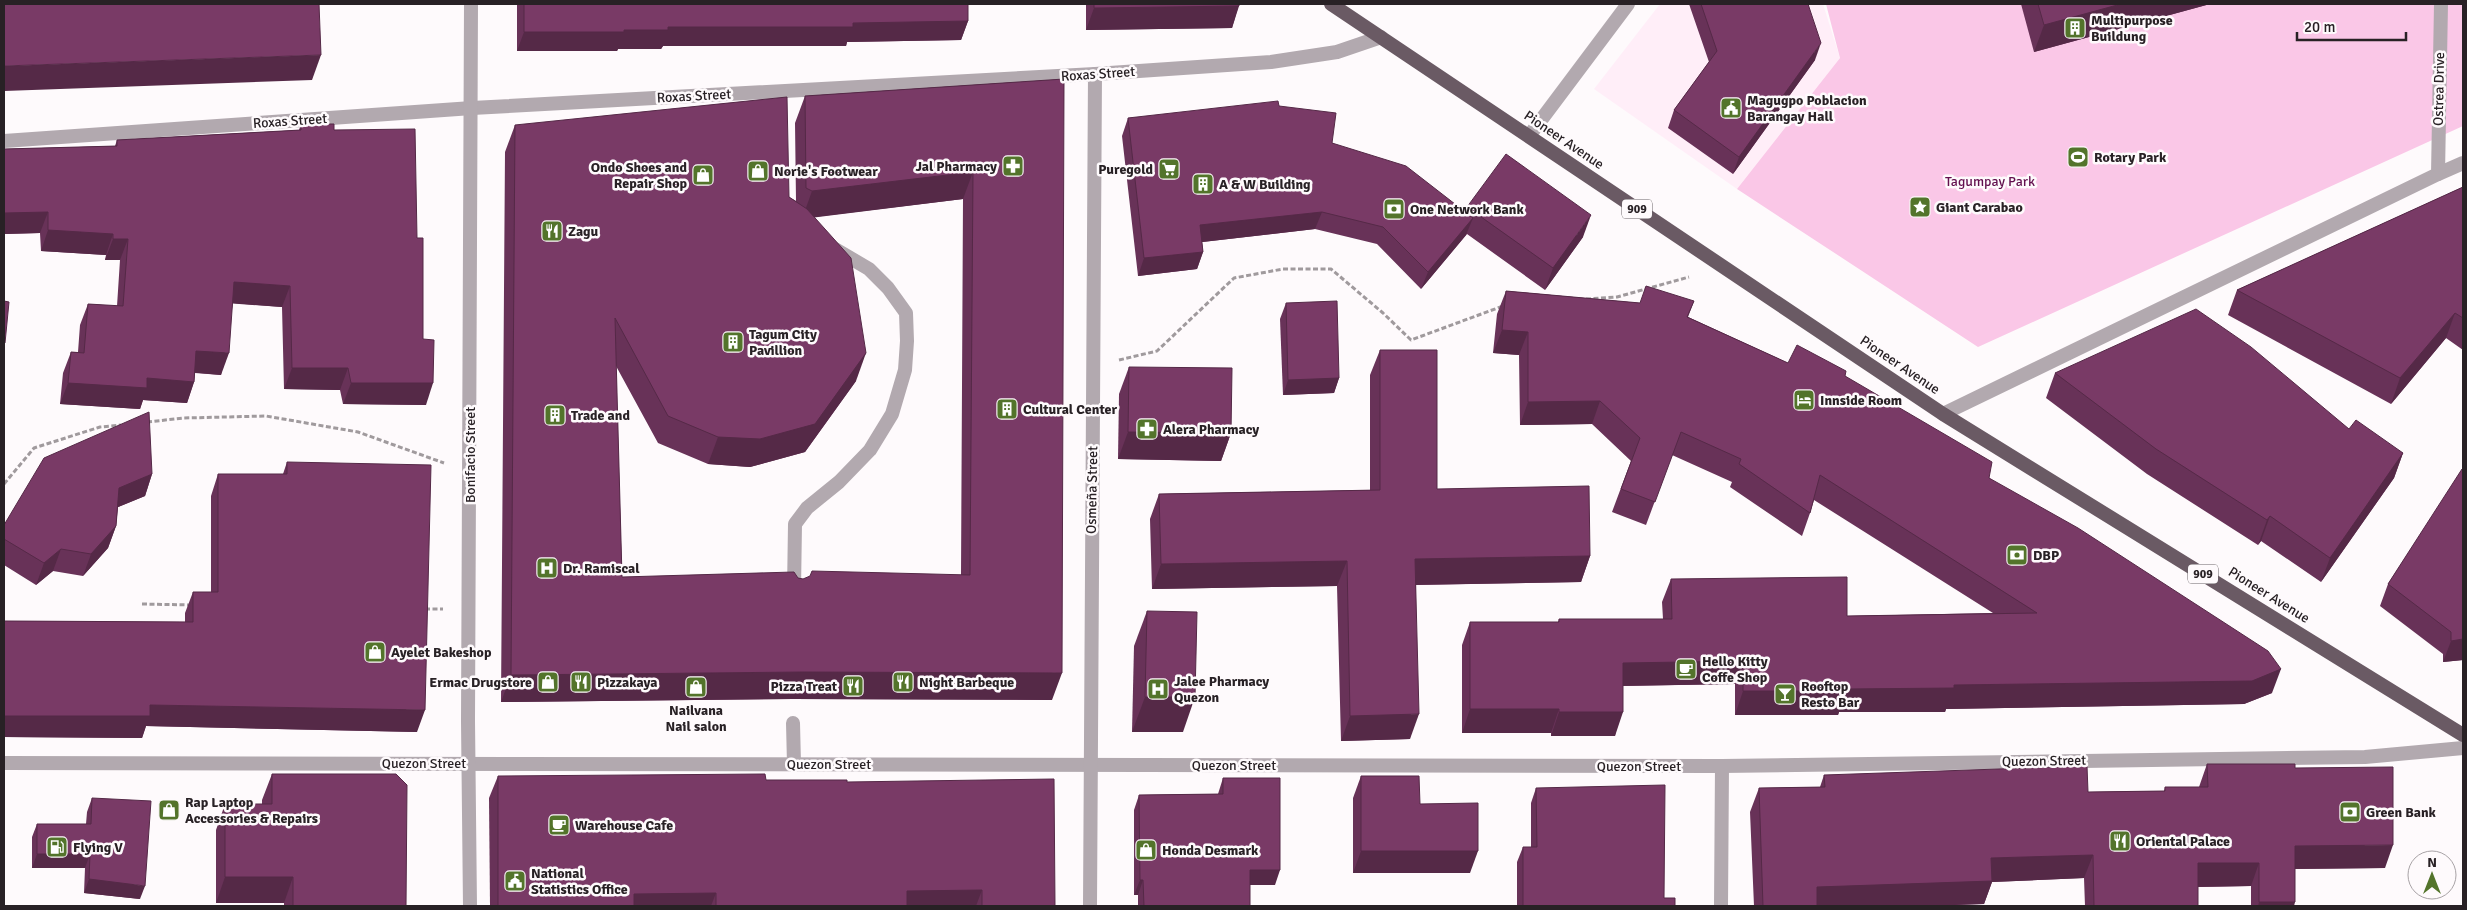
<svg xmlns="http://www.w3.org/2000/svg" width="2467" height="910" font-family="Signika,sans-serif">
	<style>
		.built { fill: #ffeef8 }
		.green { fill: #fac7e7 }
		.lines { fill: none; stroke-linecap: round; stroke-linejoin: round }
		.path { stroke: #a09a9d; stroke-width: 3; stroke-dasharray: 5 2.5; stroke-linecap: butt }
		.service { stroke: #b2a9af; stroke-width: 14 }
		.minor { stroke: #b2a9af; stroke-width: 14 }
		.tertiary { stroke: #b2a9af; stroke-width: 14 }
		.trunk { stroke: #6a5a64; stroke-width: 14 }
		.wall { fill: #683258; fill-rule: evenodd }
		.shaded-wall { fill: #552947 }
		.building { fill: #793a66; stroke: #552947 }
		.labels { text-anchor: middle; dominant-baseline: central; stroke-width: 5; stroke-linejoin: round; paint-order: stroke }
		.shield { fill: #fefafc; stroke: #686266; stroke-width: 1 }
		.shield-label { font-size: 12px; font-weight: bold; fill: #282125 }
		.poi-label { font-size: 14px; font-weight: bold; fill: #282125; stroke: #fefafc; text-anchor: start }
		.street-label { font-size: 14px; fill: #282125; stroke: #fefafc }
		.park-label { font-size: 14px; fill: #630f4e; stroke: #fefafc }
	</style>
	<rect width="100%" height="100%" fill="#fefafc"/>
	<path class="built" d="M 1660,4 L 1823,4 L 1840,58 L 1737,189 L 1594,89 Z"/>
	<path class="green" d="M 1826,4 L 2463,4 L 2463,126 L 1978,347 L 1737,189 L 1840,58 Z"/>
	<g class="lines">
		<g class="path">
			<path d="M 1586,299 L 1617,297 L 1689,277"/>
			<path d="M 1119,360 L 1157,351 L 1234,278 L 1283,269 L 1331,269 L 1383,313 L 1411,340 L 1503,306"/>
			<path d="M 147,422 L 184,418 L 266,416 L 358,432 L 444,463"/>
			<path d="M 4,484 L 34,448 L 100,427 L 121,425"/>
			<path d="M 142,604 L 191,605"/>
			<path d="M 425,609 L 443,609"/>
		</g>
		<g class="service">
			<path d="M 1529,136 L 1628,4"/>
			<path d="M 794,590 L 795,524 L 807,508 L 839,482 L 870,450 L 892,414 L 905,370 L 907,341 L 906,313 L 888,288 L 869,269 L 835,249"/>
			<path d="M 793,723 L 794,764"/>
		</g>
		<g class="minor">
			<path d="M 2438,174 L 2463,163"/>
			<path d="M 1721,906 L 1722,766"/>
		</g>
		<g class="tertiary">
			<path d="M 4,141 L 472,108 L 1095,74 L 1271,62 L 1337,52 L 1381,37"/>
			<path d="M 1943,414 L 2438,174 L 2441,4"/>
			<path d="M 4,763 L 1722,766 L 2365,757 L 2463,748"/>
			<path d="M 470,906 L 468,721 L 471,4"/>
			<path d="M 1090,906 L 1095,74"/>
		</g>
		<path class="trunk" d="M 1331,4 L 1943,414 L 2463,735"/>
	</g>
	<g class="wall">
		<path d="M 517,4 L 968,4 L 968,21 L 961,40 L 847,42 L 846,46 L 663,46 L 661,49 L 618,49 L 617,51 L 517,51 Z"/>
		<path d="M 1086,4 L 1239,4 L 1232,28 L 1086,30 Z"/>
		<path d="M 1689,4 L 1808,4 L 1815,60 L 1733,174 L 1668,128 L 1674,110 L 1709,62 Z"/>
		<path d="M 2021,4 L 2210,4 L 2034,52 Z"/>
		<path d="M 1064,79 L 1052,700 L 793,699 L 501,702 L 505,152 L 515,125 L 789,197 L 796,201 L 795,123 L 805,96 ZM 963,199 L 961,575 L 803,579 L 798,578 L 622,577 L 616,366 L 658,443 L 708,464 L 750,467 L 805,452 L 856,381 L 814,217 Z"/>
		<path d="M 1279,106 L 1332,143 L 1465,212 L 1467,207 L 1583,237 L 1545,290 L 1467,234 L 1421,289 L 1377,244 L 1315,229 L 1202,242 L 1203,252 L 1197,269 L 1138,276 L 1122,136 L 1128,118 Z"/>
		<path d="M 301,124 L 334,130 L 417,238 L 423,339 L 426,405 L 343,404 L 340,390 L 284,389 L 282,307 L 233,303 L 221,375 L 195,373 L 194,382 L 187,403 L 143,400 L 140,409 L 60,404 L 63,373 L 71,352 L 78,352 L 80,325 L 88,304 L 117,306 L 120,260 L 105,260 L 106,255 L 41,251 L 40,233 L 4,234 L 4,149 L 115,146 L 117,140 L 299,130 Z"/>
		<path d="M 2463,187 L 2463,350 L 2446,338 L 2391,404 L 2228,315 L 2237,290 Z"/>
		<path d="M 1506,291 L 1640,303 L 1694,301 L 1688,317 L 1788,363 L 1845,376 L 1989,478 L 2272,693 L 2244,704 L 1946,709 L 1945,712 L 1839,712 L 1838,715 L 1735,715 L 1735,684 L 1623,686 L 1615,736 L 1551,736 L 1551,733 L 1462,733 L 1462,645 L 1470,622 L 1558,622 L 1559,619 L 1663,619 L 1662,602 L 1671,579 L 1847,616 L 1993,613 L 1814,500 L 1810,513 L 1802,536 L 1730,487 L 1732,482 L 1672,455 L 1646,525 L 1612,512 L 1631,461 L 1592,424 L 1520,425 L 1519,355 L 1493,353 L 1497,314 Z"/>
		<path d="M 1286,303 L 1339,378 L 1334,393 L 1283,395 L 1280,319 Z"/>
		<path d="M 1380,350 L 1437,489 L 1590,556 L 1581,582 L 1416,585 L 1410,739 L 1341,741 L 1337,586 L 1152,589 L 1150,519 L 1159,494 L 1370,490 L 1370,375 Z"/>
		<path d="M 1129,367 L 1231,433 L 1221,461 L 1118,459 L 1119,394 Z"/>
		<path d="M 2055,373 L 2349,429 L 2403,453 L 2394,478 L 2321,582 L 2261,541 L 2258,545 L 2147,474 L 2046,398 Z"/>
		<path d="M 287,462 L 417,732 L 146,726 L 142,738 L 4,737 L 4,621 L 185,622 L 185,613 L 193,592 L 211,592 L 211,496 L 218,474 L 283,474 Z"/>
		<path d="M 2463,470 L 2463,660 L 2443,662 L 2443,654 L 2380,606 L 2388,584 Z"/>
		<path d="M 152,474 L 145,496 L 118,507 L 116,526 L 108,548 L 83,576 L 53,571 L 36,585 L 4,565 L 4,525 Z"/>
		<path d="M 1147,611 L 1183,732 L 1132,732 L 1134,646 Z"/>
		<path d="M 2207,764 L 2295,768 L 2385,868 L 2295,869 L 2294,906 L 2251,906 L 2251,886 L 2198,887 L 2198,906 L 2085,906 L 2084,878 L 1992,882 L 1984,904 L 1924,906 L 1754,906 L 1750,812 L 1759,788 L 1820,787 L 1824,775 L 2088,792 L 2164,791 L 2165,787 L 2199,787 Z"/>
		<path d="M 272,774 L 406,906 L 284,906 L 284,903 L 216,903 L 216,830 L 225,804 L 262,804 L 262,800 Z"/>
		<path d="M 498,776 L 847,782 L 1055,906 L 490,906 L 489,798 Z"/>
		<path d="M 1361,776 L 1420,804 L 1470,873 L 1353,873 L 1353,798 Z"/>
		<path d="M 1223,778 L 1275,885 L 1250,885 L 1250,906 L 1138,906 L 1138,895 L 1134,895 L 1134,810 L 1139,795 L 1218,794 Z"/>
		<path d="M 1536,788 L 1664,898 L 1675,906 L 1517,906 L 1517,862 L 1523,847 L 1531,847 L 1531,803 Z"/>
		<path d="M 92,798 L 140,899 L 84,893 L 85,868 L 32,868 L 32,837 L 37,824 L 86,824 L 87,812 Z"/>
	</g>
	<g class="shaded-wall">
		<path d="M 2121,4 L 2210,4 L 2034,52 L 2044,25 Z"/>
		<path d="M 1239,6 L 1232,28 L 1086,30 L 1094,8 Z"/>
		<path d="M 968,21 L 961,40 L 847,42 L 846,46 L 663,46 L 661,49 L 618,49 L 617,51 L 517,51 L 524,32 L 624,30 L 668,27 Z"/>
		<path d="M 1821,43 L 1815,60 L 1733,174 L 1739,157 Z"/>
		<path d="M 321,55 L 312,80 L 4,91 L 4,66 Z"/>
		<path d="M 973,172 L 963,199 L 802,219 L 812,191 Z"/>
		<path d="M 48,212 L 40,233 L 4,234 L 4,213 Z"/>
		<path d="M 1322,212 L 1315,229 L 1194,243 L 1200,225 Z"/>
		<path d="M 1591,215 L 1583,237 L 1545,290 L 1553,268 Z"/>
		<path d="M 1473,218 L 1466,235 L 1421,289 L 1428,272 Z"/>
		<path d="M 48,230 L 113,234 L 106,255 L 41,251 Z"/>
		<path d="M 113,239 L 128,239 L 120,260 L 105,260 Z"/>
		<path d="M 1203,252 L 1197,269 L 1138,276 L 1144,258 Z"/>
		<path d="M 234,282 L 290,286 L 282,307 L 226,303 Z"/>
		<path d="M 2455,313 L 2446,338 L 2391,404 L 2400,378 Z"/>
		<path d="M 1502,330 L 1528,332 L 1519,355 L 1493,353 Z"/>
		<path d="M 196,351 L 229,353 L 221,375 L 188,372 Z"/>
		<path d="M 866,353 L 856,381 L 805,452 L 750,467 L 708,464 L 718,437 Z"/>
		<path d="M 292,368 L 348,368 L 340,390 L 284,389 Z"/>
		<path d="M 147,378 L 194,382 L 187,403 L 143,400 L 140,409 L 60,404 L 68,383 Z"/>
		<path d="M 1339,378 L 1334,393 L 1283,395 L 1288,380 Z"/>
		<path d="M 351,383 L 433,383 L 426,405 L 343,404 Z"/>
		<path d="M 1600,401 L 1592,424 L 1520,425 L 1528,402 Z"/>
		<path d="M 1128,432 L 1231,433 L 1221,461 L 1118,459 Z"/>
		<path d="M 2403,453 L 2394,478 L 2321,582 L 2330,558 Z"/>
		<path d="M 152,474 L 145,496 L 111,510 L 119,488 Z"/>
		<path d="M 2270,516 L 2261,541 L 2258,545 L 2267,520 Z"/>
		<path d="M 116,526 L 108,548 L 83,576 L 91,554 Z"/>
		<path d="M 61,549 L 53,571 L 36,585 L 44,563 Z"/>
		<path d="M 1590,556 L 1581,582 L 1406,585 L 1415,559 Z"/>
		<path d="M 1347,561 L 1337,586 L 1152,589 L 1161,564 Z"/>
		<path d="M 2463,639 L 2463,660 L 2443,662 L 2451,641 Z"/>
		<path d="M 1743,661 L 1735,684 L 1615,686 L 1623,663 Z"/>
		<path d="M 2281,669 L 2272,693 L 2244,704 L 1946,709 L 1945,712 L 1839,712 L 1838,715 L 1735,715 L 1743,691 L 1954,685 Z"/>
		<path d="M 803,672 L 1062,673 L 1052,700 L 793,699 L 501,702 L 511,675 Z"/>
		<path d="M 1145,697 L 1195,697 L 1183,732 L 1132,732 Z"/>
		<path d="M 150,705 L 425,710 L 417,732 L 146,726 L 142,738 L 4,737 L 4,716 Z"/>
		<path d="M 1470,709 L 1559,709 L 1551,733 L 1462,733 Z"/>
		<path d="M 1559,712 L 1623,712 L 1615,736 L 1551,736 Z"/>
		<path d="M 1419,714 L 1410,739 L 1341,741 L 1350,716 Z"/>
		<path d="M 2393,845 L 2385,868 L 2286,869 L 2295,846 Z"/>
		<path d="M 1361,851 L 1478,851 L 1470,873 L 1353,873 Z"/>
		<path d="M 37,854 L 90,854 L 85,868 L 32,868 Z"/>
		<path d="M 2093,855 L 2084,878 L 1992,882 L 1984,904 L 1924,906 L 1810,906 L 1817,887 L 1991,858 Z"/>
		<path d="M 2198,863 L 2259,863 L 2251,886 L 2190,887 Z"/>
		<path d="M 1250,870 L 1280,870 L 1275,885 L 1244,885 Z"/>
		<path d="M 225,877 L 293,877 L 284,903 L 216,903 Z"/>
		<path d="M 89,879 L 145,886 L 140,899 L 84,893 Z"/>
		<path d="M 1140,880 L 1143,880 L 1138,895 L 1134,895 Z"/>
		<path d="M 982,890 L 976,906 L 902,906 L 907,891 Z"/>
		<path d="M 716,893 L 711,906 L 629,906 L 634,894 Z"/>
		<path d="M 2259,902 L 2295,902 L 2294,906 L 2258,906 Z"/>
	</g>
	<g class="building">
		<path d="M 4,4 L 319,4 L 321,55 L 4,66 Z"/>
		<path d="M 524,4 L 968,4 L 968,21 L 853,23 L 853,27 L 668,27 L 668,30 L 624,30 L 624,32 L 524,32 Z"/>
		<path d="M 1094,4 L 1239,4 L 1239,6 L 1094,8 Z"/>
		<path d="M 1701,4 L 1808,4 L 1821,43 L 1739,157 L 1674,110 L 1717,51 Z"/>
		<path d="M 2038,4 L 2121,4 L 2044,25 Z"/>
		<path d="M 1064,79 L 1062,673 L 803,672 L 511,675 L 515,125 L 787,97 L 789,197 L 807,209 L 851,258 L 866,353 L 815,424 L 760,439 L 718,437 L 668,416 L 615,318 L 622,577 L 794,572 L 798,578 L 803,579 L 810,576 L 812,571 L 970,575 L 973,172 L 812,191 L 806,188 L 805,96 Z"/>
		<path d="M 1278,101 L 1279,106 L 1336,113 L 1332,143 L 1406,166 L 1473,218 L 1428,272 L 1383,227 L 1322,212 L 1200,225 L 1203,252 L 1144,258 L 1128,118 Z"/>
		<path d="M 301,124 L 334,124 L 334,130 L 415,129 L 417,238 L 423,238 L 423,339 L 434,340 L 433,383 L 351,383 L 348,368 L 292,368 L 290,286 L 234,282 L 229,353 L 196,351 L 194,382 L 147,378 L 147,388 L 68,383 L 71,352 L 84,353 L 88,304 L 123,306 L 128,239 L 113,239 L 113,234 L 48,230 L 48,212 L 4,213 L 4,149 L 117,146 L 117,140 L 301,130 Z"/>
		<path d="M 1506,154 L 1591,215 L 1553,268 L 1467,207 Z"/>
		<path d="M 2463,187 L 2463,318 L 2455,313 L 2400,378 L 2237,290 Z"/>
		<path d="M 1646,286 L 1694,301 L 1687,317 L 1788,363 L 1797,345 L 1846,371 L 1845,376 L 1992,462 L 1989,478 L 2078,528 L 2268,651 L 2281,669 L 2252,681 L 1954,685 L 1954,688 L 1847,689 L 1847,691 L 1743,691 L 1743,661 L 1623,663 L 1623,712 L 1559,712 L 1559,709 L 1470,709 L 1470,622 L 1559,622 L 1559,619 L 1672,619 L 1671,579 L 1847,577 L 1847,616 L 2037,613 L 1820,475 L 1810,513 L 1739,464 L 1741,459 L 1681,432 L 1655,502 L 1621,489 L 1640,438 L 1600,401 L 1528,402 L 1528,332 L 1502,330 L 1506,291 L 1640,303 Z"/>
		<path d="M 4,301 L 9,302 L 5,343 L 4,343 Z"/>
		<path d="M 1337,301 L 1339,378 L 1288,380 L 1286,303 Z"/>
		<path d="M 2196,309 L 2251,347 L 2349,429 L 2356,420 L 2403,453 L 2330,558 L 2270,516 L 2267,520 L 2156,449 L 2055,373 Z"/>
		<path d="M 1380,350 L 1437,350 L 1437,489 L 1589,486 L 1590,556 L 1415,559 L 1419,714 L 1350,716 L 1347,561 L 1161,564 L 1159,494 L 1380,490 Z"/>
		<path d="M 1129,367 L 1232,368 L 1231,433 L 1128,432 Z"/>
		<path d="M 149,412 L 152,474 L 119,488 L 116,526 L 91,554 L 61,549 L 44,563 L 4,539 L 4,525 L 44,458 Z"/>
		<path d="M 287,462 L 431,465 L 425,710 L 150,705 L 150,716 L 4,716 L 4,621 L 193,622 L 193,592 L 218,592 L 218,474 L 287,474 Z"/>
		<path d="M 2462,469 L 2463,470 L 2463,639 L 2451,641 L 2451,632 L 2388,584 Z"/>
		<path d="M 1147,611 L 1197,612 L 1195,697 L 1145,697 Z"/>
		<path d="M 2207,764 L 2295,764 L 2295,768 L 2393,767 L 2393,845 L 2295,846 L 2295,902 L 2259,902 L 2259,863 L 2198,863 L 2198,906 L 2094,906 L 2093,855 L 1991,858 L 1992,881 L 1817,887 L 1817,906 L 1763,906 L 1759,788 L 1825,787 L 1824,775 L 2087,766 L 2088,792 L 2165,791 L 2165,787 L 2208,787 Z"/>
		<path d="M 272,774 L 396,774 L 407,785 L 406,906 L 293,906 L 293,877 L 225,877 L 225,804 L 272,804 Z"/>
		<path d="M 765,774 L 766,780 L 847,780 L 847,782 L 1054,779 L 1055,906 L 982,906 L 982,890 L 907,891 L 907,906 L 716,906 L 716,893 L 634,894 L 634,906 L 498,906 L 498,776 Z"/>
		<path d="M 1361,776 L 1419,776 L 1420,804 L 1478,803 L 1478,851 L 1361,851 Z"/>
		<path d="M 1223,778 L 1280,778 L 1280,870 L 1250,870 L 1250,906 L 1144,906 L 1143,880 L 1140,880 L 1139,795 L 1223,794 Z"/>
		<path d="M 1665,785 L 1664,898 L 1675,898 L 1675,906 L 1523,906 L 1523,847 L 1537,847 L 1536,788 Z"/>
		<path d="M 92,798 L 151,801 L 145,886 L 89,879 L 90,854 L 37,854 L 37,824 L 91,824 Z"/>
	</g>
	<defs>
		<g id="building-square" transform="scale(1.125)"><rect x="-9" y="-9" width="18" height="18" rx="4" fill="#53742b" stroke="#fefafc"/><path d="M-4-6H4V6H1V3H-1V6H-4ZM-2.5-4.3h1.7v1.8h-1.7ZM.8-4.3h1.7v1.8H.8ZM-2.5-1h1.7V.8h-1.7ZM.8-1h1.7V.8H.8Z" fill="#fff"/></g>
		<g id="civic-square" transform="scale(1.125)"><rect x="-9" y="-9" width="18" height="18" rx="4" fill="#53742b" stroke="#fefafc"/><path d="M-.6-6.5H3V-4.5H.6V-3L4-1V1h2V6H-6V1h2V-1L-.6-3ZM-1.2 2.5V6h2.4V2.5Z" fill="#fff"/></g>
		<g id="stadium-square" transform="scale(1.125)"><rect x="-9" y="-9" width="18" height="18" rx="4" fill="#53742b" stroke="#fefafc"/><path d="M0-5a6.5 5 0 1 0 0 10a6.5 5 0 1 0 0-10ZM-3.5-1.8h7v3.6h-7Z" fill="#fff"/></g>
		<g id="pharmacy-square" transform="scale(1.125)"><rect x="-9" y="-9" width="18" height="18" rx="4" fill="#53742b" stroke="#fefafc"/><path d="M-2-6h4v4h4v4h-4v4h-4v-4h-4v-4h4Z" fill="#fff"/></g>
		<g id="supermarket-square" transform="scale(1.125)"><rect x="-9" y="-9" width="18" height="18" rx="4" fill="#53742b" stroke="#fefafc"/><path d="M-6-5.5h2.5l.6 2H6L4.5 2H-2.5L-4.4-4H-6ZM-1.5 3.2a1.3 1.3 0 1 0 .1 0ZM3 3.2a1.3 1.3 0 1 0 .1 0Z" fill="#fff"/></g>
		<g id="shop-square" transform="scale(1.125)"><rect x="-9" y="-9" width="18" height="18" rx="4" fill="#53742b" stroke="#fefafc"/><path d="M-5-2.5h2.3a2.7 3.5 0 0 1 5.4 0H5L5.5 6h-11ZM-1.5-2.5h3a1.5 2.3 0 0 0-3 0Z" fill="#fff"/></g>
		<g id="sight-square" transform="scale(1.125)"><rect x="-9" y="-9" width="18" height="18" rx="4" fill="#53742b" stroke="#fefafc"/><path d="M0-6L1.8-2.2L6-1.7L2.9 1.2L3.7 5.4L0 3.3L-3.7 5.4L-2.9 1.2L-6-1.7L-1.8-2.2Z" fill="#fff"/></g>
		<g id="bank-square" transform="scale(1.125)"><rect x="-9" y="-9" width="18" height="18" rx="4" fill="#53742b" stroke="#fefafc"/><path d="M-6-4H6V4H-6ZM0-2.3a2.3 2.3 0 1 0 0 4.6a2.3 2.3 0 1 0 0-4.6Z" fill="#fff"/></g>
		<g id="restaurant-square" transform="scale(1.125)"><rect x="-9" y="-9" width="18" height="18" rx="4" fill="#53742b" stroke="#fefafc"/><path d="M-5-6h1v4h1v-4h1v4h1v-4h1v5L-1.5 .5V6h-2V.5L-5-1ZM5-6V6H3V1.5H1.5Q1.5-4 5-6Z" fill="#fff"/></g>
		<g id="hotel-square" transform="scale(1.125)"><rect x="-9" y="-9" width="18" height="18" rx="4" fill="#53742b" stroke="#fefafc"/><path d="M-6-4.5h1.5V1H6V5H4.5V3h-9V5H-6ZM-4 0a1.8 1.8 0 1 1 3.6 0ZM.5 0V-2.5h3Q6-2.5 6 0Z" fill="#fff"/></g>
		<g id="hospital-square" transform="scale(1.125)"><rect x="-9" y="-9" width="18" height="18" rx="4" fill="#53742b" stroke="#fefafc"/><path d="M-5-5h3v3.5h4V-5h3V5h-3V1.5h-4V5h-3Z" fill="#fff"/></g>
		<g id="cafe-square" transform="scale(1.125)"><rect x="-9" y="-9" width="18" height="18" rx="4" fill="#53742b" stroke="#fefafc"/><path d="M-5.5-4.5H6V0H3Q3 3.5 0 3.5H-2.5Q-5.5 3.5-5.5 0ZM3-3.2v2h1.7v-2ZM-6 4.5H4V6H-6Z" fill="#fff"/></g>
		<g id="bar-square" transform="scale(1.125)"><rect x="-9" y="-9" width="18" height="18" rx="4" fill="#53742b" stroke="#fefafc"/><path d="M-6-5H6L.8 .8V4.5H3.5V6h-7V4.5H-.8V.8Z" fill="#fff"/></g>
		<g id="fuel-square" transform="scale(1.125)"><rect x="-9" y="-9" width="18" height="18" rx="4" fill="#53742b" stroke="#fefafc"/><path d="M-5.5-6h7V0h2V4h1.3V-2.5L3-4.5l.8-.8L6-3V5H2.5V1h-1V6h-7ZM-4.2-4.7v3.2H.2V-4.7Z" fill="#fff"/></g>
	</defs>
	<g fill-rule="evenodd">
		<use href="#building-square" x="2075" y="28"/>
		<use href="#civic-square" x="1731" y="108"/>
		<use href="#stadium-square" x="2078" y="157"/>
		<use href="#pharmacy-square" x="1013" y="166"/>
		<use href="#supermarket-square" x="1169" y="169"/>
		<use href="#shop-square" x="758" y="171"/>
		<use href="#shop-square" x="703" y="175"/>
		<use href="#building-square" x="1203" y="184"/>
		<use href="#sight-square" x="1920" y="207"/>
		<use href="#bank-square" x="1394" y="209"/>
		<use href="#restaurant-square" x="552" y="231"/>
		<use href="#building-square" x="733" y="342"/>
		<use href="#hotel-square" x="1804" y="400"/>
		<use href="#building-square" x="1007" y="409"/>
		<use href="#building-square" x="555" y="415"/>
		<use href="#pharmacy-square" x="1147" y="429"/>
		<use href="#bank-square" x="2017" y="555"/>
		<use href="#hospital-square" x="547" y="568"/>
		<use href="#shop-square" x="375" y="652"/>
		<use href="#cafe-square" x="1686" y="669"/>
		<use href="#shop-square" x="548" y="682"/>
		<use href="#restaurant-square" x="581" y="682"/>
		<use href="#restaurant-square" x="903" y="682"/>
		<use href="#restaurant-square" x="853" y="686"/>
		<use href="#shop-square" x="696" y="687"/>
		<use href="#hospital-square" x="1158" y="689"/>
		<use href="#bar-square" x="1785" y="694"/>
		<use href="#shop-square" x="169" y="810"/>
		<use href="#bank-square" x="2350" y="812"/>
		<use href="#cafe-square" x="559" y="825"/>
		<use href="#restaurant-square" x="2120" y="841"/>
		<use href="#fuel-square" x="57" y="847"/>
		<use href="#shop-square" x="1146" y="850"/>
		<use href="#civic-square" x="515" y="881"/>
	</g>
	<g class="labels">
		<g class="shield">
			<rect x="1622" y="199.5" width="30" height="19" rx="4"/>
			<rect x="2188" y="564.5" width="30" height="19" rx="4"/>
		</g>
		<g class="shield-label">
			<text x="1637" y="209">909</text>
			<text x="2203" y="574">909</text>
		</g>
		<g class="poi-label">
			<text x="2091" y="20">Multipurpose<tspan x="2091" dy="16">Buildung</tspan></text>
			<text x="1747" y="100">Magugpo Poblacion<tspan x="1747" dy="16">Barangay Hall</tspan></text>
			<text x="2094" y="157">Rotary Park</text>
			<text x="997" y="166" text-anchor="end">Jal Pharmacy</text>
			<text x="687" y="167" text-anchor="end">Ondo Shoes and<tspan x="687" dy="16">Repair Shop</tspan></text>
			<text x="1153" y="169" text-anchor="end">Puregold</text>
			<text x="774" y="171">Norie's Footwear</text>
			<text x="1219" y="184">A &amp; W Building</text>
			<text x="1936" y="207">Giant Carabao</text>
			<text x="1410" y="209">One Network Bank</text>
			<text x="568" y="231">Zagu</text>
			<text x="749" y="334">Tagum City<tspan x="749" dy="16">Pavillion</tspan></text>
			<text x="1820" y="400">Innside Room</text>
			<text x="1023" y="409">Cultural Center</text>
			<text x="571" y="415">Trade and</text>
			<text x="1163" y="429">Alera Pharmacy</text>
			<text x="2033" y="555">DBP</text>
			<text x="563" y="568">Dr. Ramiscal</text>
			<text x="391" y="652">Ayelet Bakeshop</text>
			<text x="1702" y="661">Hello Kitty<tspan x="1702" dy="16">Coffe Shop</tspan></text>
			<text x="1174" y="681">Jalee Pharmacy<tspan x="1174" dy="16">Quezon</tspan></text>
			<text x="532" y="682" text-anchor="end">Ermac Drugstore</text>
			<text x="597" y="682">Pizzakaya</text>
			<text x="919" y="682">Night Barbeque</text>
			<text x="837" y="686" text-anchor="end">Pizza Treat</text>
			<text x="1801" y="686">Rooftop<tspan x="1801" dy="16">Resto Bar</tspan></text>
			<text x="696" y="710" text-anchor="middle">Nailvana<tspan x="696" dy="16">Nail salon</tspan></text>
			<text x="185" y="802">Rap Laptop<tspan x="185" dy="16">Accessories &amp; Repairs</tspan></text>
			<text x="2366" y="812">Green Bank</text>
			<text x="575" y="825">Warehouse Cafe</text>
			<text x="2136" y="841">Oriental Palace</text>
			<text x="73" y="847">Flying V</text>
			<text x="1162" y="850">Honda Desmark</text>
			<text x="531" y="873">National<tspan x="531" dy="16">Statistics Office</tspan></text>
		</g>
		<g class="street-label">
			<text transform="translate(1098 74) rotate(-4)">Roxas Street</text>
			<text transform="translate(2439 89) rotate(-89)">Ostrea Drive</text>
			<text transform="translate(694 96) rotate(-3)">Roxas Street</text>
			<text transform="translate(290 121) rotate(-4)">Roxas Street</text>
			<text transform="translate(1564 140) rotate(34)">Pioneer Avenue</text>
			<text transform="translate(1900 365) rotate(34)">Pioneer Avenue</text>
			<text transform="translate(470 455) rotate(-90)">Bonifacio Street</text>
			<text transform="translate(1092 490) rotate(-89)">Osmeña Street</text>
			<text transform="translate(2269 595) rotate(32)">Pioneer Avenue</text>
			<text transform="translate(2044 761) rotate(-1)">Quezon Street</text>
			<text x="424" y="763">Quezon Street</text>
			<text x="829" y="764">Quezon Street</text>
			<text x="1234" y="765">Quezon Street</text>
			<text x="1639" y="766">Quezon Street</text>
		</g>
		<g class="park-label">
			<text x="1990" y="181">Tagumpay Park</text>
		</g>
	</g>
	<rect width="2467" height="910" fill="none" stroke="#282125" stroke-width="10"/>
	<g transform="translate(2432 875)"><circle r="24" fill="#fefafc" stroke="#a8a3a6"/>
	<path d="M0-4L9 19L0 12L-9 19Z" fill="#53742b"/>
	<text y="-8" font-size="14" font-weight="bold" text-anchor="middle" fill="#282125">N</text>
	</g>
	<path d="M2297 32v8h109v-8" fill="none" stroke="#282125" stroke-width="2.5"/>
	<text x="2304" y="32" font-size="15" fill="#282125" stroke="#fefafc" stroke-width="4" paint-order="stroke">20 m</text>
</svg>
